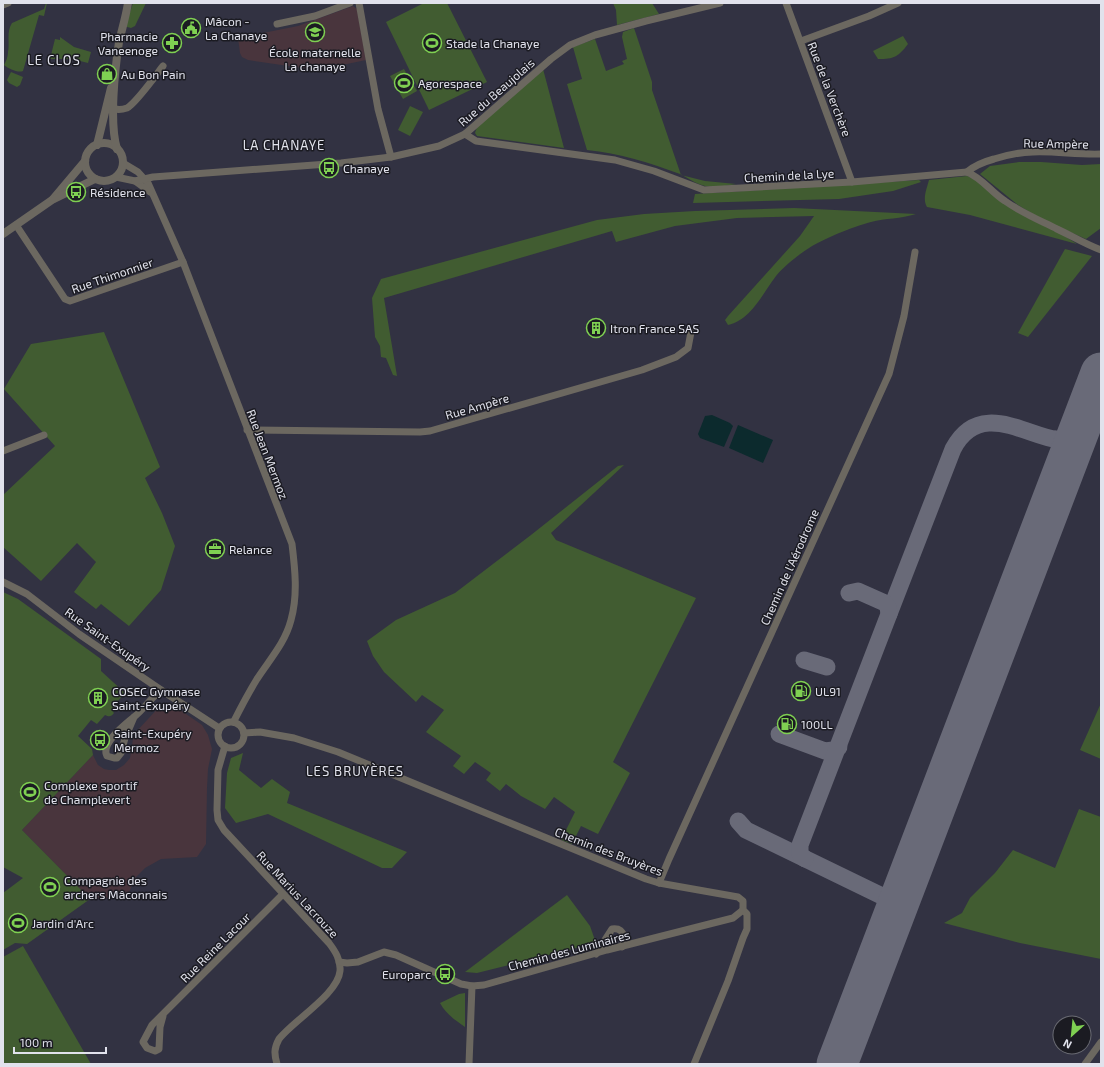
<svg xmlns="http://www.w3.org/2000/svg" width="1104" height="1067" font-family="'Exo 2',sans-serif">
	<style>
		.education { fill: #49353d }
		.green { fill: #415c31 }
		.water { fill: #0c2a2d }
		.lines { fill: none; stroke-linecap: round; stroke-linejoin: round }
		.taxiway { stroke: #696a78; stroke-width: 17 }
		.runway { stroke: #696a78; stroke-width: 41 }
		.minor { stroke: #6c6860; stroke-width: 7 }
		.tertiary { stroke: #6c6860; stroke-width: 8 }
		.labels { text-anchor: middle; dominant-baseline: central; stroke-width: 3; stroke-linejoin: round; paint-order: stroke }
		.poi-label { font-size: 12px; fill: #e1e2ec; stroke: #1b1b22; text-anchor: start }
		.street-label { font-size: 12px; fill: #e1e2ec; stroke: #1b1b22 }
		.neighbourhood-label { font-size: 13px; letter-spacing: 1px; fill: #e1e2ec; stroke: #1b1b22 }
	</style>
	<rect width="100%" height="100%" fill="#323242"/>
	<g class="education">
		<path d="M 353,6 L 357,9 L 366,60 L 347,64 L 332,64 L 317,68 L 316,70 L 248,60 L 242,57 L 240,53 L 238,38 L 298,26 Z"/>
		<path d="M 167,703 L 173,705 L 202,725 L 208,735 L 212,749 L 208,769 L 207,788 L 206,844 L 197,857 L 161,859 L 145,868 L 135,878 L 127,897 L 90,899 L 22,830 L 93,755 L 98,765 L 104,769 L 109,770 L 116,770 L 124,765 L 130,758 L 133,739 L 136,732 L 161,705 Z"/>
	</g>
	<g class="green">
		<path d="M 46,3 L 47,3 L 44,16 L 39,15 L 23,71 C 18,73 9,69 4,65 C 6,61 8,57 8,52 C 10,42 6,32 12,23 L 44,9 Z"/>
		<path d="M 133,3 L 146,3 L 135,26 L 131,28 L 127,27 L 126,24 Z"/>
		<path d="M 424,3 L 447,3 L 487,82 L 429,110 L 386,22 Z"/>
		<path d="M 613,3 L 652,3 L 659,14 L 617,25 L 616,10 Z"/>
		<path d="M 634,28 L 652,82 L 652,90 L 681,175 L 705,181 L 736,184 C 726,186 715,188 705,186 C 696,184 688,178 680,174 C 650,163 619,153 587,150 L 567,84 L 582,79 L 573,47 L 595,39 L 606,71 L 624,64 L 622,61 L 627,59 L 622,37 L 623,32 Z"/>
		<path d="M 903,36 L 908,44 C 898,57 894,59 878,59 L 873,51 Z"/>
		<path d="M 60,37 L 74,47 L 91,52 L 88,63 L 72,59 L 50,59 L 55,39 L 60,40 Z"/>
		<path d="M 404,69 L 417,91 L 403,99 L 390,76 Z"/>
		<path d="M 543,69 L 564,148 L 477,136 L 475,133 L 477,127 Z"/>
		<path d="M 11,72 L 23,77 L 20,85 L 17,87 L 9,83 L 7,80 Z"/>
		<path d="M 410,106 L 423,112 L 410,136 L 398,130 Z"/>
		<path d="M 1019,162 L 1041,162 L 1082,165 L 1101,164 L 1101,228 L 1086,239 L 1043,220 L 1018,205 L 980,174 L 990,166 Z"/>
		<path d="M 967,176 L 976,179 L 1077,244 L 970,215 L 927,207 C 922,199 927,188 929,180 Z"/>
		<path d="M 919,180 L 921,182 L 893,191 L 839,199 L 693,203 L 695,194 Z"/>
		<path d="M 794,208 L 916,214 C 901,219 885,218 871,222 C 852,227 822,239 806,250 C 797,256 782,268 776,276 C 763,293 751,320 728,325 L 725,320 L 728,316 L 800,236 L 814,216 L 737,218 L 675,226 L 616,242 L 612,231 L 384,298 L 397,376 L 393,375 L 386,358 L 381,357 L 380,346 L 375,337 L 372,298 L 381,279 L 597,220 L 644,214 L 695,211 Z"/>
		<path d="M 1065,249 L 1092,256 L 1028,337 L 1018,333 Z"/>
		<path d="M 104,332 L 160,467 L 145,478 L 162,513 L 175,546 L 161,590 L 129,626 L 101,604 L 96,609 L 74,592 L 96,562 L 77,543 L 41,581 L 3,547 L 3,495 L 55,446 L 4,389 L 31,344 Z"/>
		<path d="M 624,465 L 551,533 L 556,540 L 696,598 L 613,762 L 630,773 L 598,834 L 581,826 L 572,844 L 561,840 L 575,812 L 554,797 L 545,809 L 521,796 L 506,784 L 500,791 L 486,780 L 491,773 L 475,762 L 464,774 L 453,766 L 461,756 L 426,732 L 444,710 L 422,695 L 416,702 L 384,672 L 373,656 L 367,641 L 396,620 L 455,593 L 531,535 L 618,466 Z"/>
		<path d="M 3,592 L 18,599 L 101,659 L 101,671 L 125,693 L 116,703 L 119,706 L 113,712 L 114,713 C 111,717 109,717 105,715 L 97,724 L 91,720 L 78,736 L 92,749 L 93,755 L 22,830 L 90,899 L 27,944 L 15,943 L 3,950 L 3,893 L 23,878 L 3,867 Z"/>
		<path d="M 1101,703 L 1101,759 L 1080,750 Z"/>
		<path d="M 243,753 L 239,770 L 261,788 L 272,779 L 290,792 L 287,803 L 407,852 L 392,868 L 382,868 L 268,814 L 236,823 L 225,808 L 227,773 L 231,758 Z"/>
		<path d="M 1079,809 L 1101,817 L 1101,959 L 1020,943 L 944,923 L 962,913 L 970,898 L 995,873 L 1013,850 L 1055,868 Z"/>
		<path d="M 567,895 L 590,926 L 596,943 L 477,973 L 465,972 Z"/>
		<path d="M 23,946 L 91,1064 L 3,1064 L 3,957 Z"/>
		<path d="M 465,993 L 465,1027 C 455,1020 446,1014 440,1003 L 459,994 Z"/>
	</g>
	<g class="water">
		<path d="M 712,415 L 730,423 L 733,426 L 724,447 L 700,438 L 698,434 L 705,416 Z"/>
		<path d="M 738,425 L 773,440 L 763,463 L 729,448 Z"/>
	</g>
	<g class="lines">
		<g class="taxiway">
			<path d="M 1056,439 L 1065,446 L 1069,458"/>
			<path d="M 889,614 L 953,449 C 986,386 1052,461 1078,434"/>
			<path d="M 804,660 L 827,667"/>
			<path d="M 779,734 L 825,751 L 833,750 L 839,747"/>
			<path d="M 738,821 L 746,830 L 884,897 C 890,899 897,900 902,895"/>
			<path d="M 805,859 L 800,854 L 800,845 L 889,614 L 888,607 L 885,603 L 858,591 L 849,593"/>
		</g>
		<path class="runway" d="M 837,1064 L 1101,373"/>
		<g class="minor">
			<path d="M 359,3 L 378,109 L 391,157"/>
			<path d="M 786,3 L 852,182"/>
			<path d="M 3,5 L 8,3"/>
			<path d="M 277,24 L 315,16 L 350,3"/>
			<path d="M 801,41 L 869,16 L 898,3"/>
			<path d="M 109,106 C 114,110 121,110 127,108 C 136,103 156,75 163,66"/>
			<path d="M 465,134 L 476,141 L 615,160 L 654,171 L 704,190 L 852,182 L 967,172 C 982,178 991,192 1005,201 C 1022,213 1039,220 1057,229 C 1072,236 1085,244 1101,250"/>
			<path d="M 123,163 L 138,172 L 148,183 L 183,262 L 292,544 C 295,569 298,595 291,620 C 285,643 270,659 257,679 C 249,692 241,707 234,721"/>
			<path d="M 967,172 C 975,165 983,162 994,159 C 1007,155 1020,152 1033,152 C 1056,151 1078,155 1101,154"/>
			<path d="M 116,177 L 135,181 L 150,192"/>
			<path d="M 135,181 L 153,177 L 180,175 L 341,163 L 391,157 L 439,146 L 465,134 L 551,59 L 570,45 L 595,35 L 646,21 L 720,3"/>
			<path d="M 16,225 L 65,299 L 70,301 L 183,262"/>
			<path d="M 247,430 L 420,432 L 430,431 L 642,370 L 676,357 L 688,348 L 691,332"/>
			<path d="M 3,451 L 44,435"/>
			<path d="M 3,582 L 27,594 L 79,634 L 161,690 L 219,728"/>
			<path d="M 134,717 L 125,738 L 121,753 L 117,758 L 114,758 L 107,756 C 100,743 126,724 134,717 C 144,709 151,698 161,690"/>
			<circle cx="231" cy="735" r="13"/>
			<path d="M 244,733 L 260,732 L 294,738 L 338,752 L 646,879 L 659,883 L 738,897 L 743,901 L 743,910 L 747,914 L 747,929 L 743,938 L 728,981 L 694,1064"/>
			<path d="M 225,746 L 218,770 L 217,810 L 218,820 L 224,830 L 329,943 C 335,951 341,960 340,971 C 338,994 294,1020 279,1039 C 274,1048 274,1054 277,1064"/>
			<path d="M 659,883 L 669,859 L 889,374 L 904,316 L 915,252"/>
			<path d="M 596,954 L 612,929 C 620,928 622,931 625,938 L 622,947"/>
			<path d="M 339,962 L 347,963 L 358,962 L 384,952 L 396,955 L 461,984 L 472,986 L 484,985 L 607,950 L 733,918 L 743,910"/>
			<path d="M 163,1016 L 160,1027 L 159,1049 L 155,1051 L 147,1048 L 143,1042 L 152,1025 L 283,894"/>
			<path d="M 469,1064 L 472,986"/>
			<path d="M 1085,1064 L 1101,1042"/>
		</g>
		<g class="tertiary">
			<circle cx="104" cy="162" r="19"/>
			<path d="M 97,145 L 111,88"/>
			<path d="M 117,149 C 109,122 115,69 119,42 C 122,29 126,16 128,3"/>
			<path d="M 53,199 L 85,161"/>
			<path d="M 3,234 L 52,200 L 95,179"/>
		</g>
	</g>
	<defs>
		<g id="civic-ring" transform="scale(1)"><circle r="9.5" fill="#1b1b22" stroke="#7fd052" stroke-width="1.5"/><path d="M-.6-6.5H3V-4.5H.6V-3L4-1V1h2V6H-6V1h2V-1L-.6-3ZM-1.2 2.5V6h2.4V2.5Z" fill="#7fd052"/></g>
		<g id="school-ring" transform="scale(1)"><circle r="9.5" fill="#1b1b22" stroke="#7fd052" stroke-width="1.5"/><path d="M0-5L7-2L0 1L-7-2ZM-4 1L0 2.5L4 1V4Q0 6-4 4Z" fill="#7fd052"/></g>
		<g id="pharmacy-ring" transform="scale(1)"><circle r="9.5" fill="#1b1b22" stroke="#7fd052" stroke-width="1.5"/><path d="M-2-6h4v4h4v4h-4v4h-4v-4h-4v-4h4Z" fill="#7fd052"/></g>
		<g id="stadium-ring" transform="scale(1)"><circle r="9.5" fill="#1b1b22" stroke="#7fd052" stroke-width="1.5"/><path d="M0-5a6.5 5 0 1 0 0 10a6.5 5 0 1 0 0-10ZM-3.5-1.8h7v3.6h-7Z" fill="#7fd052"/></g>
		<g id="shop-ring" transform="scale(1)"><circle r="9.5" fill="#1b1b22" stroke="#7fd052" stroke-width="1.5"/><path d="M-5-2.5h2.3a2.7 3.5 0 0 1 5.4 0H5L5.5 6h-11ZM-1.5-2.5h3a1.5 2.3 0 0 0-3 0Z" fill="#7fd052"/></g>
		<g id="bus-ring" transform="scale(1)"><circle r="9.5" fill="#1b1b22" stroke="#7fd052" stroke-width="1.5"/><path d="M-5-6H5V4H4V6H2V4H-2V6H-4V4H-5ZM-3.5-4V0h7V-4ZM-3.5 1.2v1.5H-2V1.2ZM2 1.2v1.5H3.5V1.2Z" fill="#7fd052"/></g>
		<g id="building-ring" transform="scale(1)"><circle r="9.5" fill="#1b1b22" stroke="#7fd052" stroke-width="1.5"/><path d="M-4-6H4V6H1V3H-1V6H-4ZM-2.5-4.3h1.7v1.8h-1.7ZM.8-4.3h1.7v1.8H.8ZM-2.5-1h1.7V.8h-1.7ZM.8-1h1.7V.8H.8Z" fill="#7fd052"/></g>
		<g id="office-ring" transform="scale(1)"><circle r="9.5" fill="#1b1b22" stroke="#7fd052" stroke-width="1.5"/><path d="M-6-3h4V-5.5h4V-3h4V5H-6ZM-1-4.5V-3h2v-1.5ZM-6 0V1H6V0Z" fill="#7fd052"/></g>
		<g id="fuel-ring" transform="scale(1)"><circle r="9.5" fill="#1b1b22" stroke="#7fd052" stroke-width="1.5"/><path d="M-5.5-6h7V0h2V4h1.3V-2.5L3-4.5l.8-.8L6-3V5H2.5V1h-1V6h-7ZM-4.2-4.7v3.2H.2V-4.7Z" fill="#7fd052"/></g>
	</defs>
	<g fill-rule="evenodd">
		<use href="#civic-ring" x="191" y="28"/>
		<use href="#school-ring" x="315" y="32"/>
		<use href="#pharmacy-ring" x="172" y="43"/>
		<use href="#stadium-ring" x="432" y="43"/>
		<use href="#shop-ring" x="107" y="74"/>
		<use href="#stadium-ring" x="404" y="83"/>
		<use href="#bus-ring" x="329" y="168"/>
		<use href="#bus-ring" x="76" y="192"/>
		<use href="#building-ring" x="596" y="328"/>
		<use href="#office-ring" x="215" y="549"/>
		<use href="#fuel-ring" x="801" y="691"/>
		<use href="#building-ring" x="98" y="698"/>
		<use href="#fuel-ring" x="787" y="724"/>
		<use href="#bus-ring" x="100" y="740"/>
		<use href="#stadium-ring" x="30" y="792"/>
		<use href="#stadium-ring" x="50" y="887"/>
		<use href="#stadium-ring" x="18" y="923"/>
		<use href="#bus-ring" x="445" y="974"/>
	</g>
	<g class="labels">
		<g class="poi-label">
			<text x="205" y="21">Mâcon -<tspan x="205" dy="14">La Chanaye</tspan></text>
			<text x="158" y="36" text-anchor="end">Pharmacie<tspan x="158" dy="14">Vaneenoge</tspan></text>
			<text x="446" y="43">Stade la Chanaye</text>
			<text x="315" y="52" text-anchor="middle">École maternelle<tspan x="315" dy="14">La chanaye</tspan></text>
			<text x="121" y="74">Au Bon Pain</text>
			<text x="418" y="83">Agorespace</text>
			<text x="343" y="168">Chanaye</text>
			<text x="90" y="192">Résidence</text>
			<text x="610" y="328">Itron France SAS</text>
			<text x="229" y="549">Relance</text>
			<text x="112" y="691">COSEC Gymnase<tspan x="112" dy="14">Saint-Exupéry</tspan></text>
			<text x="815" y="691">UL91</text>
			<text x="801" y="724">100LL</text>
			<text x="114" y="733">Saint-Exupéry<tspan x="114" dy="14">Mermoz</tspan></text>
			<text x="44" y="785">Complexe sportif<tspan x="44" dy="14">de Champlevert</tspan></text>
			<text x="64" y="880">Compagnie des<tspan x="64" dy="14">archers Mâconnais</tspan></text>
			<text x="32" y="923">Jardin d'Arc</text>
			<text x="431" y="974" text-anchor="end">Europarc</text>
		</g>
		<g class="street-label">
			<text transform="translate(830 89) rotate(69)">Rue de la Verchère</text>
			<text transform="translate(496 92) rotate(-41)">Rue du Beaujolais</text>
			<text transform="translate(1056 143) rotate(1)">Rue Ampère</text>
			<text transform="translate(789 175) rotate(-3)">Chemin de la Lye</text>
			<text transform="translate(112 275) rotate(-19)">Rue Thimonnier</text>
			<text transform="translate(477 406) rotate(-16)">Rue Ampère</text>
			<text transform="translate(268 454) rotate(69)">Rue Jean Mermoz</text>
			<text transform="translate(789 567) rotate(-66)">Chemin de l'Aérodrome</text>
			<text transform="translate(108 639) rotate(35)">Rue Saint-Exupéry</text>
			<text transform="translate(609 851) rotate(21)">Chemin des Bruyères</text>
			<text transform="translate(298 894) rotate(47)">Rue Marius Lacrouze</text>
			<text transform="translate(215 947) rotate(-45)">Rue Reine Lacour</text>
			<text transform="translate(569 950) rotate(-15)">Chemin des Luminaires</text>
		</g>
		<g class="neighbourhood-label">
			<text x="54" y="60">LE CLOS</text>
			<text x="284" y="145">LA CHANAYE</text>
			<text x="355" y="771">LES BRUYÈRES</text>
		</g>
	</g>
	<rect width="1104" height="1067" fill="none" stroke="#e1e2ec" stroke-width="8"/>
	<g transform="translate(1072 1035) rotate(207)"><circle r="19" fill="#1b1b22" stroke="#6a6b73"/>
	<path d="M0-3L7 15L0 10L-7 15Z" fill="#7fd052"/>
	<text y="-6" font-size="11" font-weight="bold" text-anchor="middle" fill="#e1e2ec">N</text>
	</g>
	<path d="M14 1047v6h92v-6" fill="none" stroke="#e1e2ec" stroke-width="2"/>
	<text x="20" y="1047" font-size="12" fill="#e1e2ec" stroke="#1b1b22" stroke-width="3" paint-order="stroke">100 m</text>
</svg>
